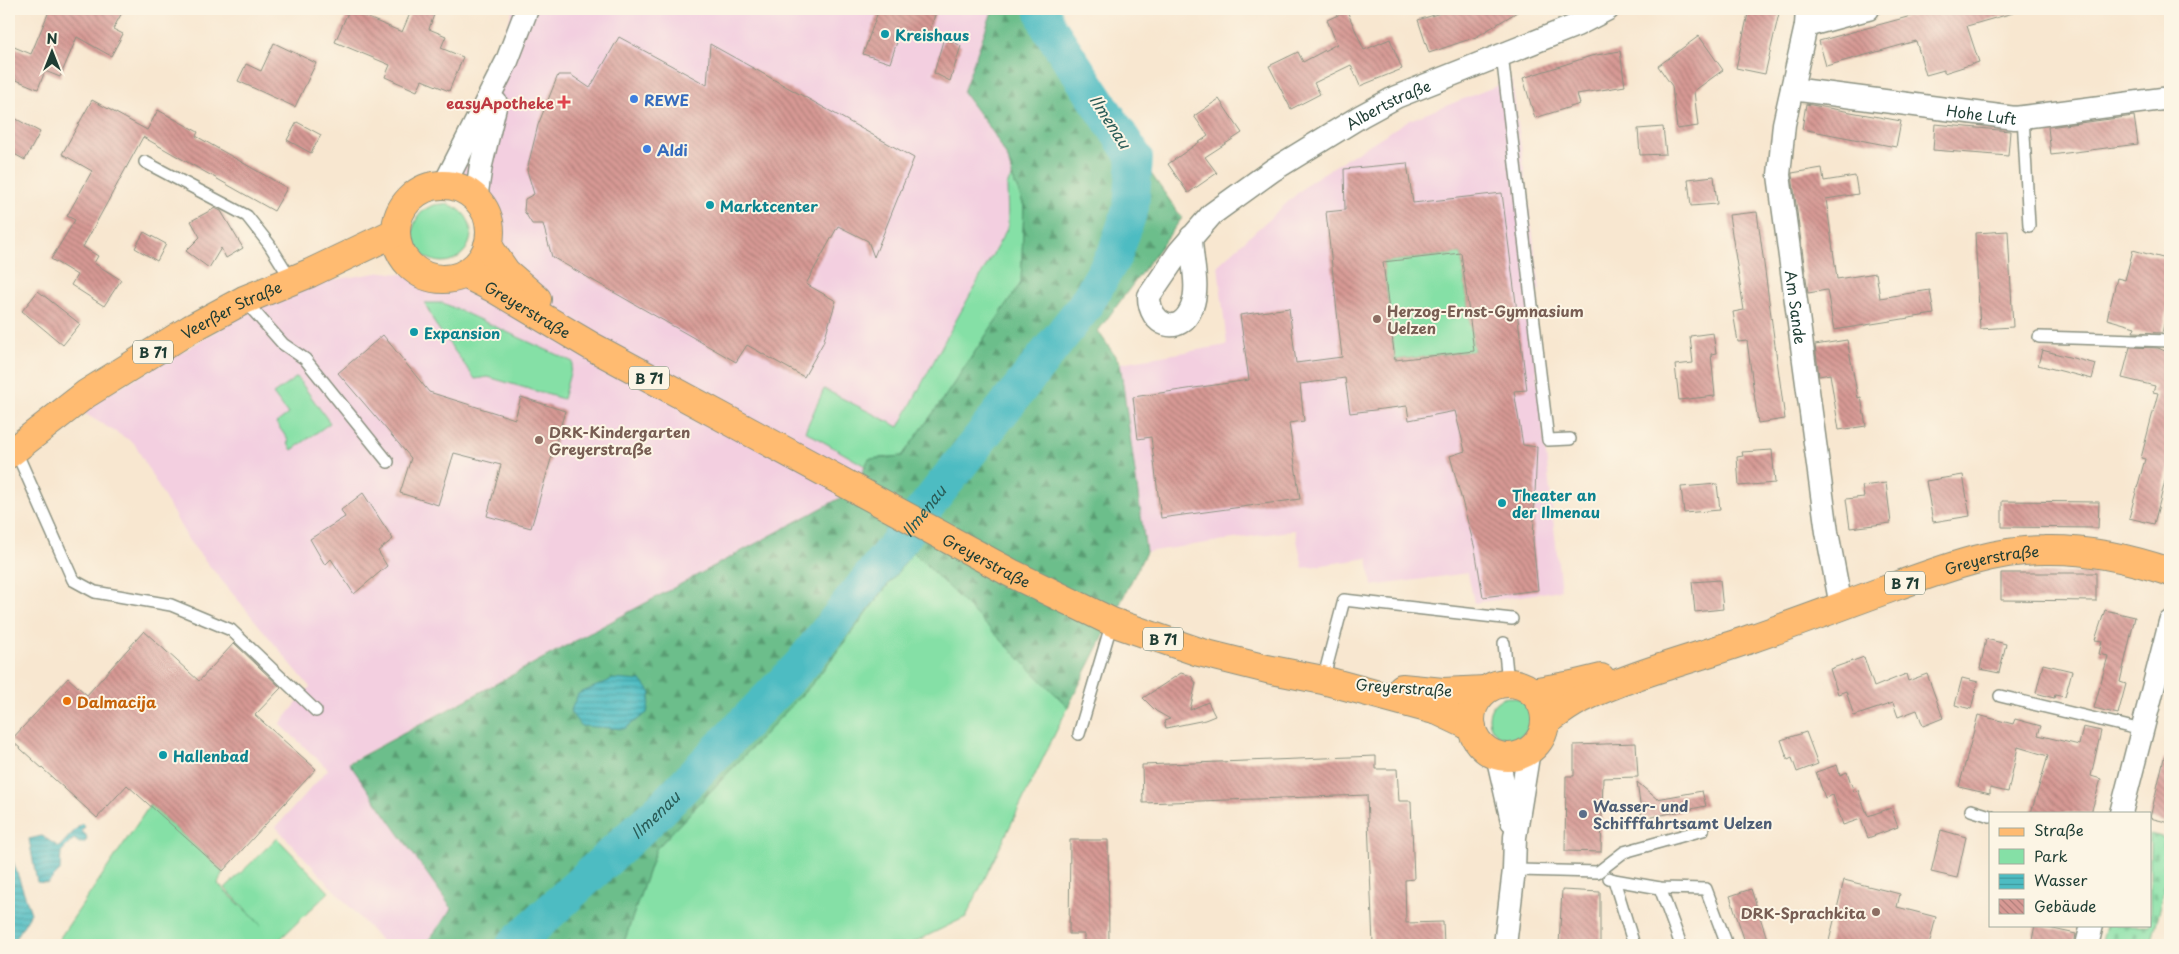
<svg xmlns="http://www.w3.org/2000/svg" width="2179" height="954" font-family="'Playpen Sans',sans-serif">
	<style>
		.built { fill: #f3cfe0 }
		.green { fill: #85e0a6; stroke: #528e6d }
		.forest { fill: url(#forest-firs); stroke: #467e60 }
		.cemetery { fill: url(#cemetery-stones); stroke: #528e6d }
		.water { fill: url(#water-rules); stroke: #367c7b }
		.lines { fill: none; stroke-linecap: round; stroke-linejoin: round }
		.river { stroke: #4dbcc2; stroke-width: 36 }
		.building { fill: url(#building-back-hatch); fill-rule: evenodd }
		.lane-casing { stroke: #8c9282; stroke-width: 14 }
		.street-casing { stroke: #8c9282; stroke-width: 25 }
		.primary-casing { stroke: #8c9282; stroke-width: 30 }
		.lane { stroke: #fff; stroke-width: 11 }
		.street { stroke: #fff; stroke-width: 22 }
		.primary { stroke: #ffbb71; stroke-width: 28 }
		.culture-dot { fill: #0f9aa8; stroke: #fcf5e5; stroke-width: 2 }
		.shop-dot { fill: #3f7fe0; stroke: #fcf5e5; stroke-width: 2 }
		.health-dot { fill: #e0444e; stroke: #fcf5e5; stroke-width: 2 }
		.education-dot { fill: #8d6e63; stroke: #fcf5e5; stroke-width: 2 }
		.food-dot { fill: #e8710a; stroke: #fcf5e5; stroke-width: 2 }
		.service-dot { fill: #5c6f8a; stroke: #fcf5e5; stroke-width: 2 }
		.labels { text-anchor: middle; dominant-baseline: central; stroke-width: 4; stroke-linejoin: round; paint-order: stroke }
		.shield { fill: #fcf5e5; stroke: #617469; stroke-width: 1 }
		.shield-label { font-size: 14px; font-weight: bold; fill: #1f3d34 }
		.culture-label { font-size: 15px; font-weight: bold; fill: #0d838f; stroke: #fcf5e5; text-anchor: start }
		.shop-label { font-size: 15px; font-weight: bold; fill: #366cbe; stroke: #fcf5e5; text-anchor: start }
		.health-label { font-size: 15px; font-weight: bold; fill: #be3a42; stroke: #fcf5e5; text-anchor: end }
		.street-label { font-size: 15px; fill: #1f3d34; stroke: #fcf5e5 }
		.education-label { font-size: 15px; font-weight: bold; fill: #785e54; stroke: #fcf5e5; text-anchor: start }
		.food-label { font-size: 15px; font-weight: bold; fill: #c56008; stroke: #fcf5e5; text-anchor: start }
		.service-label { font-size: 15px; font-weight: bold; fill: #4e5e75; stroke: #fcf5e5; text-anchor: start }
		.water-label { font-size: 16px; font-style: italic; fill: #2a5d58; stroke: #fcf5e5 }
	</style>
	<defs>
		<pattern id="forest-firs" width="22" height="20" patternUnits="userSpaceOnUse" patternTransform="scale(1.25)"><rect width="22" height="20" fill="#6cbe8b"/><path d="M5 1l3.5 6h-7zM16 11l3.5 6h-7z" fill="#589c72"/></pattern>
		<pattern id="cemetery-stones" width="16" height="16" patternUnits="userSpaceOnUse" patternTransform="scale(1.25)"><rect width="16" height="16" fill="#85e0a6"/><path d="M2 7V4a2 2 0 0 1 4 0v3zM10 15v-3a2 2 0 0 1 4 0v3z" fill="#72c190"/></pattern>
		<pattern id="water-rules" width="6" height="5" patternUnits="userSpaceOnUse" patternTransform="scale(1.25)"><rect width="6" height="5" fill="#4dbcc2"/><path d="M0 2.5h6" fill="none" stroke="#3f9a9e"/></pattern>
		<pattern id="building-back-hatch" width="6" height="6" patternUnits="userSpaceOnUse" patternTransform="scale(1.25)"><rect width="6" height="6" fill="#d79994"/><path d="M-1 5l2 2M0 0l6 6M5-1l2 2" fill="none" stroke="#ae7e7a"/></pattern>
	</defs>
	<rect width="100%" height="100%" fill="#fcf5e5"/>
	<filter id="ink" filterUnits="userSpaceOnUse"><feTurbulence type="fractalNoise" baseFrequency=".02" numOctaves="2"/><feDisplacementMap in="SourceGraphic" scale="10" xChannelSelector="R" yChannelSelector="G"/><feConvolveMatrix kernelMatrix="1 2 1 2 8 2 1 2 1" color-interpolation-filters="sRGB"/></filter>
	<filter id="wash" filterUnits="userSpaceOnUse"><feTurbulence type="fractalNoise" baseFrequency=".0096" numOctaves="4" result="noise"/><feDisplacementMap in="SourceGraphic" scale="20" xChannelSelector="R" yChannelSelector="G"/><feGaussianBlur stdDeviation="1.12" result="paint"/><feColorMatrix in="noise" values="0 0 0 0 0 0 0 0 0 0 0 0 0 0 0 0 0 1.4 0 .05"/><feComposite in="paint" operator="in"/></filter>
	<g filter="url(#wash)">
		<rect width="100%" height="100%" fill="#f8e7d0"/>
		<g class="built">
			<path d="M 513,9 L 993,9 L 994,134 L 1009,159 L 1012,176 L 1007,185 L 1008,227 L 945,340 L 899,427 L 857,489 L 349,762 L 453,910 L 425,945 L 385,945 L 276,827 L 328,769 L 280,724 L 310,687 L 189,541 L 134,443 L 79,410 L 186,350 L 259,305 L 302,289 L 326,281 L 383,272 L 409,275 L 423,283 L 439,287 L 454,286 L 469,280 L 480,270 L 491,255 L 496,238 L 495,221 L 490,205 L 477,191 L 454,180 Z"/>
			<path d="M 1512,80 L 1540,290 L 1528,292 L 1561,590 L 1474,603 L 1468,573 L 1372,586 L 1368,558 L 1303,568 L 1295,530 L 1146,552 L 1120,363 L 1227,345 L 1218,265 L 1311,181 L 1407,121 Z"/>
		</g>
		<g class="green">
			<path d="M 1012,176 L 1024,206 L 1021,283 L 944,398 L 902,456 L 869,459 L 865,466 L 805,431 L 824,389 L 899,427 L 945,340 L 1008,227 L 1007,185 Z"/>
			<circle cx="442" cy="233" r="29"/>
			<path d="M 1461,253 L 1474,351 L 1395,360 L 1383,262 Z"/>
			<path d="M 425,303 L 443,303 L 573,362 L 563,399 L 488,377 L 475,379 L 435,324 Z"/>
			<path d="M 297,377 L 330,423 L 292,450 L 287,443 L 289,441 L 276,423 L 288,414 L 273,394 Z"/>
			<path d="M 913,552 L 1068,707 L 966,917 L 908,945 L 623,945 L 656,849 L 813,683 Z"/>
			<circle cx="1510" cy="718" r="21"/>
			<path d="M 150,805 L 223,871 L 218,884 L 261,925 L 225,888 L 277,838 L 329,892 L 278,941 L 281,945 L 55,945 Z"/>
		</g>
		<path class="forest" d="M 993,9 L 1042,9 L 1048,26 L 1182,218 L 1098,331 L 1120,363 L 1146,552 L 1068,707 L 913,552 L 813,683 L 656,849 L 623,945 L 425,945 L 452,909 L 349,763 L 857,489 L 864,468 L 869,459 L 902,456 L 944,398 L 1021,283 L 1024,206 L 1012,176 L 1008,159 L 994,134 L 963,92 Z"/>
		<path class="cemetery" d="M 2150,834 L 2170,839 L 2170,868 L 2151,945 L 2101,945 L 2106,925 L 2150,925 Z"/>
		<g class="water">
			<path d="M 613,679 L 642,681 L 651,693 L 647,713 L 624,729 L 581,726 L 570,712 L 578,694 Z"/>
			<path d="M 82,823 L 85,827 L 81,831 L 86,835 L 87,840 L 84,843 L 79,843 L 74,839 L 61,852 L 60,871 L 48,883 L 37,882 L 29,839 L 42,836 L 59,847 Z"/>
			<path d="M 9,850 L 31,913 L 12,945 L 9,945 Z"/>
		</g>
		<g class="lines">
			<path class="river" id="s1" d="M 514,945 L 662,808 L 801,665 L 1084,307 L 1115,254 L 1131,207 L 1135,158 L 1048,26 L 1042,9"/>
		</g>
		<g id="blocks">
			<g class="building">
				<path d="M 50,9 L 124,9 L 113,29 L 123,34 L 111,56 L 77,37 L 60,77 L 45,71 L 38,89 L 9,77 L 9,60 L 14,47 L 31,54 Z"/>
				<path d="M 412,9 L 436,9 L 429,29 L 446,36 L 441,48 L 463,57 L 449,91 L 422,80 L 417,91 L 385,77 L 390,65 L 335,42 L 349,10 L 402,32 Z"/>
				<path d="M 879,9 L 937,9 L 927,39 L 901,30 L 890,63 L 863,54 Z"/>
				<path d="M 1453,9 L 1522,9 L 1476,37 L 1429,53 L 1418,20 Z"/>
				<path d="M 1749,9 L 1780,9 L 1765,74 L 1736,68 Z"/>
				<path d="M 1937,9 L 2012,9 L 2013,13 L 1967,26 L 1979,62 L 1944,73 L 1944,70 L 1926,75 L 1916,41 L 1826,66 L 1819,41 Z"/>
				<path d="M 1347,11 L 1364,50 L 1390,39 L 1402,69 L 1360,86 L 1351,65 L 1314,83 L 1320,94 L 1291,109 L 1269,66 L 1298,52 L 1303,62 L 1337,44 L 1327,20 Z"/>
				<path d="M 1699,36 L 1723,70 L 1694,91 L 1698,126 L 1677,129 L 1672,86 L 1658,66 Z"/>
				<path d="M 619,37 L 707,85 L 710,44 L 914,158 L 874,257 L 868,241 L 838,226 L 806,284 L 836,301 L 823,343 L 804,377 L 747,345 L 736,362 L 552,257 L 543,224 L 532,224 L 524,211 L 525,199 L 534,194 L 527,170 L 538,125 L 558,75 L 571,75 L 590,88 Z"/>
				<path d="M 944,37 L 961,46 L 950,81 L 934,73 Z"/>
				<path d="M 274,43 L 316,63 L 295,107 L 238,81 L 246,64 L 261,71 Z"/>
				<path d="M 1620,51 L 1625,86 L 1577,94 L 1580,104 L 1535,118 L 1523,78 L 1591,56 Z"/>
				<path d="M 1219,99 L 1242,133 L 1205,157 L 1217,173 L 1188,193 L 1168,164 L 1208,136 L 1194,116 Z"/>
				<path d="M 92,100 L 147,130 L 158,110 L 198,132 L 196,136 L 287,188 L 274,211 L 143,137 L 83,247 L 98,256 L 94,263 L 121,280 L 104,306 L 71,285 L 77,275 L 51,259 L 75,220 L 67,216 L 92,171 L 62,154 Z"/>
				<path d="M 1806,104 L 1901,121 L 1896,147 L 1802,129 Z"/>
				<path d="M 9,115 L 40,132 L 25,160 L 9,151 Z"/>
				<path d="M 2134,116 L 2138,144 L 2051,155 L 2048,127 Z"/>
				<path d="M 297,122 L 321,135 L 311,153 L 287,140 Z"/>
				<path d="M 1935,124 L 2010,131 L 2008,156 L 1933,150 Z"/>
				<path d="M 1663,127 L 1666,154 L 1640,155 L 1638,129 Z"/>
				<path d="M 1407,163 L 1413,203 L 1502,193 L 1527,390 L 1514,391 L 1523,445 L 1537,447 L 1533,541 L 1538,590 L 1483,597 L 1475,549 L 1450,456 L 1465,451 L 1455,411 L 1409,420 L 1407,406 L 1350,413 L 1345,378 L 1300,384 L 1304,421 L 1289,423 L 1300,499 L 1161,518 L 1151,437 L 1138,439 L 1133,397 L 1249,380 L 1240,315 L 1289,308 L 1296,363 L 1342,357 L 1326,212 L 1345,210 L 1344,169 ZM 1461,253 L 1474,351 L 1395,360 L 1383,262 Z"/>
				<path d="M 1822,168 L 1824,181 L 1855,176 L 1858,194 L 1826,199 L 1837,279 L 1876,273 L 1880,298 L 1930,290 L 1934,314 L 1834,330 L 1827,290 L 1808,293 L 1792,175 L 1792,173 Z"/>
				<path d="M 1714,176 L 1717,204 L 1691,206 L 1688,179 Z"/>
				<path d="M 215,208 L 221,211 L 243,248 L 226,258 L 221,248 L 209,268 L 186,251 L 200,237 L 191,221 Z"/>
				<path d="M 1757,212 L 1785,419 L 1758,423 L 1747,341 L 1738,342 L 1733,312 L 1744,310 L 1729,215 Z"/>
				<path d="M 2008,231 L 2013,327 L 1980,329 L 1975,233 Z"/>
				<path d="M 144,232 L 166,244 L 157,261 L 135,248 Z"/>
				<path d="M 2133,250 L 2170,260 L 2170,273 L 2166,290 L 2170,291 L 2170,300 L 2162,333 L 2133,332 L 2135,327 L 2107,319 L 2117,278 L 2125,280 Z"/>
				<path d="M 38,291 L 80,324 L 63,345 L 22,311 Z"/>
				<path d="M 1713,333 L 1716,353 L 1711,354 L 1715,396 L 1679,400 L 1675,365 L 1693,363 L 1690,336 Z"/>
				<path d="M 383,335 L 429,392 L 515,419 L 521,397 L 565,411 L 531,528 L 487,516 L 501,465 L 454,453 L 438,505 L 400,493 L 411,458 L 338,373 Z"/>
				<path d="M 1847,340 L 1858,398 L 1861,397 L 1866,426 L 1839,430 L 1830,374 L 1819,376 L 1815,345 Z"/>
				<path d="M 2130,347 L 2158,348 L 2165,351 L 2166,348 L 2170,349 L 2170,462 L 2154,524 L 2129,518 L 2145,459 L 2141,458 L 2158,393 L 2153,392 L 2155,386 L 2122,378 Z"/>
				<path d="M 2042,350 L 2096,364 L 2092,379 L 2038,365 Z"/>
				<path d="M 1772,450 L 1775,483 L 1739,486 L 1737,457 L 1743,456 L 1742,452 Z"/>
				<path d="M 1963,475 L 1970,516 L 1933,522 L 1926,481 Z"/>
				<path d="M 1886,483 L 1891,523 L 1850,528 L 1846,499 L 1864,497 L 1862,486 Z"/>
				<path d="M 1717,484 L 1720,510 L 1684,513 L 1681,487 Z"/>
				<path d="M 363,493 L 393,539 L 378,551 L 387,566 L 354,594 L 331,559 L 325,565 L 310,539 L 345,517 L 341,510 Z"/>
				<path d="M 2002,501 L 2099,502 L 2098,528 L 2002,527 Z"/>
				<path d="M 2001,573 L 2096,573 L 2096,601 L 2001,600 Z"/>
				<path d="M 1720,580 L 1723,609 L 1695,612 L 1692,582 Z"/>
				<path d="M 2105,610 L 2135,617 L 2120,682 L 2126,684 L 2118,714 L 2094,708 L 2108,656 L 2099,654 L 2102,641 L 2095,640 Z"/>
				<path d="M 144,631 L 199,681 L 234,643 L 281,688 L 255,715 L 316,769 L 223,871 L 127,785 L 97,818 L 11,740 L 68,678 L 87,695 Z"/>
				<path d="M 1986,639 L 2006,644 L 1999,673 L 1980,669 Z"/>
				<path d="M 1864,657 L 1874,687 L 1906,674 L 1908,681 L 1927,674 L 1943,718 L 1923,726 L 1917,710 L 1898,717 L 1893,703 L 1854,716 L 1846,691 L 1838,694 L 1830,669 Z"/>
				<path d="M 2043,664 L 2072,671 L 2065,697 L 2055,695 L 2054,698 L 2036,693 Z"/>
				<path d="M 1181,673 L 1191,676 L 1196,683 L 1190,710 L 1208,702 L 1215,716 L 1205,720 L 1166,728 L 1164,721 L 1170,719 L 1156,711 L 1143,698 Z"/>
				<path d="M 1962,678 L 1978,682 L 1971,709 L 1955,705 Z"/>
				<path d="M 1978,715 L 2013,724 L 2015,719 L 2041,726 L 2038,735 L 2079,745 L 2083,727 L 2101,731 L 2091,776 L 2101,779 L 2091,813 L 2031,813 L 2048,756 L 2018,747 L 2008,792 L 1990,788 L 1990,794 L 1959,787 Z"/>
				<path d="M 1806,732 L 1818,764 L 1797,772 L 1792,758 L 1788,760 L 1781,740 Z"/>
				<path d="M 1636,743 L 1638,777 L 1603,778 L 1601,852 L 1565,851 L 1566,776 L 1574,776 L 1574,745 Z"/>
				<path d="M 1376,756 L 1376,769 L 1397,769 L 1399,801 L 1411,801 L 1414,879 L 1405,880 L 1406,923 L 1443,922 L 1444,945 L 1373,945 L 1367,795 L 1143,803 L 1142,765 Z"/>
				<path d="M 2164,758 L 2170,759 L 2170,823 L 2150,818 Z"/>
				<path d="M 1837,765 L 1840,775 L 1847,772 L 1854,792 L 1858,790 L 1868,816 L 1891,808 L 1898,827 L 1868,838 L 1861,819 L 1843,825 L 1833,795 L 1825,798 L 1816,772 Z"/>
				<path d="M 1637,782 L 1657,799 L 1702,791 L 1706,806 L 1642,819 Z"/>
				<path d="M 1941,830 L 1966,837 L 1957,878 L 1931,872 Z"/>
				<path d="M 1070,840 L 1108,840 L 1109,945 L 1084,945 L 1084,934 L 1069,934 Z"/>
				<path d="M 1844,880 L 1900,894 L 1897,907 L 1936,917 L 1929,945 L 1828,945 Z"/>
				<path d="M 1751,889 L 1769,945 L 1746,945 L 1730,896 Z"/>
				<path d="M 1562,890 L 1600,892 L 1600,945 L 1559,945 Z"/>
				<path d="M 2035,925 L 2076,934 L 2074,945 L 2031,945 Z"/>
			</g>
		</g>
	</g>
	<g filter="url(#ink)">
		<use href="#blocks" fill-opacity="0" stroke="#8c9282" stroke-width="1"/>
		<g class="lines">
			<g class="lane-casing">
				<g id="lane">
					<path d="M 1502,55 L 1548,440 L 1570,439"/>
					<path d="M 2023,116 L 2029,226"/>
					<path d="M 145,162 L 247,216 L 269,244 L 291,279"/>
					<path d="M 244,300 L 283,344 L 305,359 L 388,462"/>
					<path d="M 2039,337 L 2170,341"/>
					<path d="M 15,449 L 73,580 L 95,592 L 171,605 L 231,630 L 316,711"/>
					<path d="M 1504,643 L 1508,682"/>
					<path d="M 1323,680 L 1344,600 L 1512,619"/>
					<path d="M 2000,696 L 2142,730"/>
					<path d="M 1079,734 L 1112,622"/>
					<path d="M 1971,810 L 1990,816"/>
					<path d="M 1514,870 L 1598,872 L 1624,852 L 1703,830"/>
					<path d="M 1609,878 L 1614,880 L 1634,945"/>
					<path d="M 1614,880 L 1660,888 L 1706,889 L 1727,945"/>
					<path d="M 1660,888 L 1681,945"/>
				</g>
			</g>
			<g class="street-casing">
				<g id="street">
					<path id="s2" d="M 1807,9 L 1806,26 L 1784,124 L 1779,175 L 1827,532 L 1841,606"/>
					<path d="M 1806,26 L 1868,9"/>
					<path id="s3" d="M 1792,89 L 2015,118 L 2170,98"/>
					<path d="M 444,185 L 507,61 L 527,9"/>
					<path d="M 476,199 L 481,165 L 496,103"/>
					<path id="s4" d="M 1191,237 C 1191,260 1200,286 1192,307 C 1180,338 1149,326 1149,296 L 1179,252 L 1212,214 L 1273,170 L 1361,116 L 1396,97 L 1577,25 L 1608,9"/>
					<path d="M 1497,755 L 1512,821"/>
					<path d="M 2121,813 L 2170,622"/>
					<path d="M 1505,945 L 1514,870 L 1515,837 L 1529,750"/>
					<path d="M 2087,945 L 2092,925"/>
				</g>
			</g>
			<g class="primary-casing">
				<g id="primary">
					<circle cx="443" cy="232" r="47"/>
					<path d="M 488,246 L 506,272 L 537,299"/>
					<path id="s5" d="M 465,274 L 493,288 L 591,346 L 1011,573 L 1112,622 L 1199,652 L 1267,669 L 1323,680 L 1438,711 L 1472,727"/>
					<path id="s6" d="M 9,454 L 86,394 L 192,328 L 244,300 L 310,273 L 396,232"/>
					<circle cx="1508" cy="720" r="37"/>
					<path d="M 1402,688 L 1443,692 L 1485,690"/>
					<path d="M 1532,692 L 1572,685 L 1601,678"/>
					<path id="s7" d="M 1545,723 C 1556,715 1567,706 1579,700 C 1634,673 1693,659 1750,639 C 1800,622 1849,603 1899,585 C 1946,568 1994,550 2045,550 C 2088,549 2129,558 2170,572"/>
				</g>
			</g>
			<use href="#lane" class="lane"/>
			<use href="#street" class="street"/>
			<use href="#primary" class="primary"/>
		</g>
	</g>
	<g class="culture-dot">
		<circle cx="885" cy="34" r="5"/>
		<circle cx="710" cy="205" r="5"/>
		<circle cx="414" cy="332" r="5"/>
		<circle cx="1502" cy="503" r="5"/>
		<circle cx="163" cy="755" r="5"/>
	</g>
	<g class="shop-dot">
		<circle cx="634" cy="99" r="5"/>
		<circle cx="647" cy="149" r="5"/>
	</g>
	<path class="health-dot" d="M561.5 94.5h5v5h5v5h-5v5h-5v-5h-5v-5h5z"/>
	<g class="education-dot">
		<circle cx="1377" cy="319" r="5"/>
		<circle cx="539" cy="440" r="5"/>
		<circle cx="1876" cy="912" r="5"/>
	</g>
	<circle class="food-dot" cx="67" cy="701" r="5"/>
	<circle class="service-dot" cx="1583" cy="814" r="5"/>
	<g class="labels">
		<g class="shield">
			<rect x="133" y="340.5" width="40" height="23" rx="4"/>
			<rect x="629" y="366.5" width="40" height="23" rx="4"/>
			<rect x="1885" y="571.5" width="40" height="23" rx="4"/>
			<rect x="1143" y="627.5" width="40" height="23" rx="4"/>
		</g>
		<g class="shield-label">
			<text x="153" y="352">B 71</text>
			<text x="649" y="378">B 71</text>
			<text x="1905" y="583">B 71</text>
			<text x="1163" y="639">B 71</text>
		</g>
		<g class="culture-label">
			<text x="895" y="34">Kreishaus</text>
			<text x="720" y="205">Marktcenter</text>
			<text x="424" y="332">Expansion</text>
			<text x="1512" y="494">Theater an<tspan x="1512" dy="17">der Ilmenau</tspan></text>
			<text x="173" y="755">Hallenbad</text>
		</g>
		<g class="shop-label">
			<text x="644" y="99">REWE</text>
			<text x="657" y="149">Aldi</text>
		</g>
		<g class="health-label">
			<text x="554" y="102">easyApotheke</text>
		</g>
		<g class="street-label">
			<text stroke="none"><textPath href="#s4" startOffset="452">Albertstraße</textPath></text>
			<text stroke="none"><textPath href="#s3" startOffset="191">Hohe Luft</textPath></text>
			<text stroke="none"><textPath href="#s2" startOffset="302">Am Sande</textPath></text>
			<text stroke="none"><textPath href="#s6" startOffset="266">Veerßer Straße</textPath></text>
			<text stroke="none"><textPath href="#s5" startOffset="72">Greyerstraße</textPath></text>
			<text stroke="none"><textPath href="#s5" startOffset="595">Greyerstraße</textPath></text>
			<text stroke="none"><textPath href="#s7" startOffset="478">Greyerstraße</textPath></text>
			<text transform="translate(1404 687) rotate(4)">Greyerstraße</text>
		</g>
		<g class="education-label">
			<text x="1387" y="310">Herzog-Ernst-Gymnasium<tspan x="1387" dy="17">Uelzen</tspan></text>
			<text x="549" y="431">DRK-Kindergarten<tspan x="549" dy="17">Greyerstraße</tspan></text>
			<text x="1866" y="912" text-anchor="end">DRK-Sprachkita</text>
		</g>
		<g class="food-label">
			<text x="77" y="701">Dalmacija</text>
		</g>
		<g class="service-label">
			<text x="1593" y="805">Wasser- und<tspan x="1593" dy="17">Schifffahrtsamt Uelzen</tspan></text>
		</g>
		<g class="water-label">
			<text transform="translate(1111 121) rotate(57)">Ilmenau</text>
			<text stroke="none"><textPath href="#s1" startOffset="598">Ilmenau</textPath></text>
			<text stroke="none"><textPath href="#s1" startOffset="192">Ilmenau</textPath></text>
		</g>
	</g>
	<rect width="2179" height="954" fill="none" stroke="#fcf5e5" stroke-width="30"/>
	<rect x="1989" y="812" width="162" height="115" fill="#fcf5e5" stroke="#a4ab9e"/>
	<rect x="1999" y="828" width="25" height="8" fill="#ffbb71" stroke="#a4ab9e"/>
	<text x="2034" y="836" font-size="15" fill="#1f3d34">Straße</text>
	<rect x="1999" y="849" width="25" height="15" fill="#85e0a6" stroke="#a4ab9e"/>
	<text x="2034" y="862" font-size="15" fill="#1f3d34">Park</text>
	<rect x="1999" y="874" width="25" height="15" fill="url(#water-rules)" stroke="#a4ab9e"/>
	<text x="2034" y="886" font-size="15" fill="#1f3d34">Wasser</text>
	<rect x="1999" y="899" width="25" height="15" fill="url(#building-back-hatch)" stroke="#a4ab9e"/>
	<text x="2034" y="912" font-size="15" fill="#1f3d34">Gebäude</text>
	<g transform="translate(52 52)" stroke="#fcf5e5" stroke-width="4" paint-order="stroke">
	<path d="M0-4L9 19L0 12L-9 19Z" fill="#1f3d34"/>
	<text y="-8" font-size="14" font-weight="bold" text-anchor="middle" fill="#1f3d34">N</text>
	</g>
</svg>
